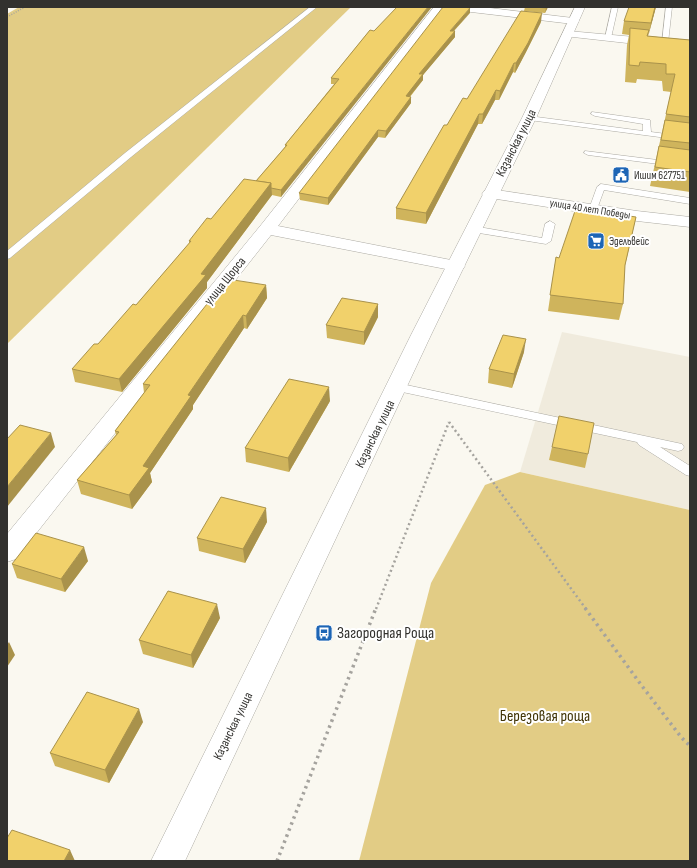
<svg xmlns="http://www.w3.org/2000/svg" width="697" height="868" font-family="'Sofia Sans Condensed',sans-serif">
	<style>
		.built { fill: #f0ebdd }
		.green { fill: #e2cc85 }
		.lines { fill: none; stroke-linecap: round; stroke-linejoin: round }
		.service-casing { stroke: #acaaa3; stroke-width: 1 }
		.minor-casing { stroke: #acaaa3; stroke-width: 1 }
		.tertiary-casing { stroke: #acaaa3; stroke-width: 1 }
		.primary-casing { stroke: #acaaa3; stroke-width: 1 }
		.path-far2 { stroke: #a5a39e; stroke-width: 1.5; stroke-dasharray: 1 1.5; stroke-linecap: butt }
		.path-far1 { stroke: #a5a39e; stroke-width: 2.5; stroke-dasharray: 2 3; stroke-linecap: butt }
		.path { stroke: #a5a39e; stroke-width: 3.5; stroke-dasharray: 2.5 4; stroke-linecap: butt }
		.service { fill: #fff; fill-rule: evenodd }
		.minor { fill: #fff; fill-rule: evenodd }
		.tertiary { fill: #fff; fill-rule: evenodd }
		.primary { fill: #fff; fill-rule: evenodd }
		.wall { fill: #cfb45c }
		.shaded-wall { fill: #a9924b }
		.building { fill: #f1d16b; stroke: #a9924b }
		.labels { text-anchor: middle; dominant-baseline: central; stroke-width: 4; stroke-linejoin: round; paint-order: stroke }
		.far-poi-label { font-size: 11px; fill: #32312e; stroke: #fff; text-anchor: start }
		.far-street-label { font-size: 11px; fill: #32312e; stroke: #fff }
		.street-label { font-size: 13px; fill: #32312e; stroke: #fff }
		.near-poi-label { font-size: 16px; fill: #32312e; stroke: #fff; text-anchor: start }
		.near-park-label { font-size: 16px; fill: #423507; stroke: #fff }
	</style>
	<rect width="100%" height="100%" fill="#faf8f0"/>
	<path class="built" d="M 562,332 L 690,357 L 690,510 L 520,472 Z"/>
	<g class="green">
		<path d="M 19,7 L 351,7 L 7,344 L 7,14 Z"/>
		<path d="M 520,472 L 690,510 L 690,861 L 359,861 L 431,583 L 485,485 Z"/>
	</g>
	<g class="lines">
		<g class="service-casing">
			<g id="service">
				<path d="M 310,7 L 317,7 L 131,157 L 10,258 L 7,259 L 7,251 L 125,153 Z"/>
				<path d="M 612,7 L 618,7 L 611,38 L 608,40 L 605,38 Z"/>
				<path d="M 666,7 L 672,7 L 668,43 L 665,45 L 662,43 Z"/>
				<path d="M 592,112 L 650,120 L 651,132 L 690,137 L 690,141 L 529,120 L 525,118 L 529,116 L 643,131 L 643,124 L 595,116 L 591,114 Z"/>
				<path d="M 585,151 L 690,164 L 690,168 L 588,155 L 584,153 Z"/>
				<path d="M 601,184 L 690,198 L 690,204 L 604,190 L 597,209 L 596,211 L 590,211 L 589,209 L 597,187 Z"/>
				<path d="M 550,221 L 555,224 L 551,241 L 546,244 L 473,232 L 468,229 L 473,226 L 542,238 L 545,224 Z"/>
				<path d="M 397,383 L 682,444 L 684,447 L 682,450 L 678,451 L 660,447 L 690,466 L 690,476 L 686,475 L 639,445 L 637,442 L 393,390 L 391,387 L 393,384 Z"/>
			</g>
		</g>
		<g class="minor-casing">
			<g id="minor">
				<path d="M 434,7 L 445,7 L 278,226 L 456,261 L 462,262 L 465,266 L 462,270 L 456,271 L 271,235 L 16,559 L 7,562 L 7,534 L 261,225 Z"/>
				<path d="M 449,7 L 482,7 L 573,18 L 577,19 L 579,21 L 577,23 L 573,24 L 454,10 Z"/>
				<path d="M 568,31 L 690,42 L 690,50 L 564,36 L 562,34 L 564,32 Z"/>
			</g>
		</g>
		<g class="tertiary-casing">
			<path id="tertiary" d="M 490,189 L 637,211 L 690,217 L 690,227 L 637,221 L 484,197 L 482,194 L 484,191 Z"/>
		</g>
		<g class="primary-casing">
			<path id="primary" d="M 575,7 L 585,7 L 536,118 L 431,335 L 185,861 L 151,861 L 411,335 L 522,118 Z"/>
		</g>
		<path class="path-far2" d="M 7,17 L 25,7"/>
		<g class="path-far1">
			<path d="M 449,422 L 586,609"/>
			<path d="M 376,609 L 449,422"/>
		</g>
		<g class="path">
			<path d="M 585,608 L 642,686 L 681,737 L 690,746"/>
			<path d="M 277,861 L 376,608"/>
		</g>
		<use href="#service" class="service"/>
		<use href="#minor" class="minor"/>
		<use href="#tertiary" class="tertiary"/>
		<use href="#primary" class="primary"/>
	</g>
	<g class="wall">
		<path d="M 525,7 L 548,7 L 545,13 L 524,11 Z"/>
		<path d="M 656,7 L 648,36 L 690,40 L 690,192 L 650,186 L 671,92 L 663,91 L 662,81 L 637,79 L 636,83 L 625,82 L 627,45 L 629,35 L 622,34 L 624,21 Z"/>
		<path d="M 470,13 L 454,31 L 455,31 L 455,37 L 423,75 L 423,80 L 410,97 L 411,97 L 411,103 L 385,138 L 378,137 L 328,205 L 300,200 L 299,193 Z"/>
		<path d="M 541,22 L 526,52 L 515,73 L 513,72 L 499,100 L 495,100 L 482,124 L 478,124 L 426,224 L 396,219 L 396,208 L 447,125 L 467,99 Z"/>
		<path d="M 370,30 L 281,197 L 272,195 L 207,282 L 207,288 L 122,392 L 75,382 L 72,369 L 98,344 L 136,305 L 189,244 L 189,241 L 211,219 L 256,181 L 285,147 L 285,145 L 334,84 L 331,84 L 331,78 Z"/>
		<path d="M 636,217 L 625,266 L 623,304 L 619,320 L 548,311 L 556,257 L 559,258 Z"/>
		<path d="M 266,285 L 267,298 L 247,329 L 244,328 L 193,405 L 193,409 L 150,473 L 152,482 L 132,509 L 81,494 L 77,480 L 116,435 L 115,431 L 144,393 L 143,384 Z"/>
		<path d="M 378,304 L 378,317 L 364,345 L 327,338 L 326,325 Z"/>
		<path d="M 524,352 L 512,388 L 488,383 L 489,369 Z"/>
		<path d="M 330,401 L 289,472 L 246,462 L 245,448 Z"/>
		<path d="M 552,447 L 588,454 L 585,468 L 549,460 Z"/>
		<path d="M 267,522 L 245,563 L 199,551 L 197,538 Z"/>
		<path d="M 88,561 L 65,592 L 17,578 L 12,564 Z"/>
		<path d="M 220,618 L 193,668 L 143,654 L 139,640 Z"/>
		<path d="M 143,722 L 109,783 L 55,766 L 50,753 Z"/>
	</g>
	<g class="shaded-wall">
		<path d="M 428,7 L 432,7 L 281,197 L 281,190 Z"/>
		<path d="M 546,7 L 548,7 L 545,13 L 546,8 Z"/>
		<path d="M 655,7 L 656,7 L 648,37 L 651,23 Z"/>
		<path d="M 470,8 L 470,13 L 449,36 L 450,31 Z"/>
		<path d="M 542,13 L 541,22 L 526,52 L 515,73 L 516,63 Z"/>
		<path d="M 455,31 L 455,37 L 423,75 L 423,80 L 405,102 L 406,96 L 419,74 Z"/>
		<path d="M 514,63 L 513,72 L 499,100 L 500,91 Z"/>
		<path d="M 496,90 L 495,100 L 482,124 L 483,114 Z"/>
		<path d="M 411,97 L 411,103 L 385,138 L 386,131 Z"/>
		<path d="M 479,114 L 478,124 L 426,224 L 426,213 Z"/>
		<path d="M 378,130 L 378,137 L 328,205 L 328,198 Z"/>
		<path d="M 271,183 L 272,195 L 207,282 L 207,288 L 122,392 L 119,379 Z"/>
		<path d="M 266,285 L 267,298 L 247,329 L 246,316 Z"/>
		<path d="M 378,304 L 378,317 L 364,345 L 364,332 Z"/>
		<path d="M 243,315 L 244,328 L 193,405 L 193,409 L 150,473 L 152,482 L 132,509 L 129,495 L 143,466 L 188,395 Z"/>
		<path d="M 526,339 L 524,352 L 512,388 L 514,374 Z"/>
		<path d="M 329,387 L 330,401 L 289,472 L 288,458 Z"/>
		<path d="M 51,433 L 55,447 L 7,507 L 7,487 Z"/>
		<path d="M 266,508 L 267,522 L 245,563 L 243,549 Z"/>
		<path d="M 84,547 L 88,561 L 65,592 L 61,579 Z"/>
		<path d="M 217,604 L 220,618 L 193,668 L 191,655 Z"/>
		<path d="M 9,642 L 15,655 L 7,667 L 7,645 Z"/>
		<path d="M 139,709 L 143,722 L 109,783 L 105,770 Z"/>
		<path d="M 70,850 L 75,861 L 64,861 Z"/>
	</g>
	<g class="building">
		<path d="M 397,7 L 428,7 L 281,190 L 271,188 L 271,183 L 256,181 L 287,145 L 285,145 L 339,79 L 331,78 L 370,30 L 374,31 Z"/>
		<path d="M 443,7 L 464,7 L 470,8 L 450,31 L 455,31 L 419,74 L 423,74 L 406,96 L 411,97 L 386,131 L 378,130 L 328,198 L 299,193 Z"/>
		<path d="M 536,7 L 546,7 L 546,8 Z"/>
		<path d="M 629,7 L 655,7 L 651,23 L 624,21 Z"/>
		<path d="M 521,11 L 542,13 L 528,43 L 516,63 L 514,63 L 500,91 L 496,90 L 483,114 L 479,114 L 426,213 L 396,208 L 444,125 L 447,125 L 463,98 L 467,99 Z"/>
		<path d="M 630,28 L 649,30 L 647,36 L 690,40 L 690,117 L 666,114 L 675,74 L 666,74 L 666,64 L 640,62 L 639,66 L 629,65 Z"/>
		<path d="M 665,120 L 690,123 L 690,143 L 661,140 Z"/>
		<path d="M 659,146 L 690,150 L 690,172 L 655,167 Z"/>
		<path d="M 244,179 L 271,183 L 201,274 L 206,275 L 119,379 L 72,369 L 94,344 L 98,344 L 133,304 L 136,305 L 191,241 L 189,241 L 207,218 L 211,219 Z"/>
		<path d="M 576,208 L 636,217 L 625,265 L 623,304 L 550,295 L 556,257 L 559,258 Z"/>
		<path d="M 227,279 L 266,285 L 246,316 L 243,315 L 188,395 L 191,396 L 143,466 L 149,468 L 129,495 L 77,480 L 119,432 L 115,431 L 150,385 L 143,384 Z"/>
		<path d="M 342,298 L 378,304 L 364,332 L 326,325 Z"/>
		<path d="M 503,335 L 526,339 L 514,374 L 489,369 Z"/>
		<path d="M 289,379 L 329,387 L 288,458 L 245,448 Z"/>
		<path d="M 559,416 L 594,423 L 588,454 L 552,447 Z"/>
		<path d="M 20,425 L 51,433 L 7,487 L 7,439 Z"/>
		<path d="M 221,497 L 266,508 L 243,549 L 197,538 Z"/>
		<path d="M 36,533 L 84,547 L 61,579 L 12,564 Z"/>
		<path d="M 168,591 L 217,604 L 191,655 L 139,640 Z"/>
		<path d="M 87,692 L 139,709 L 105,770 L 50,753 Z"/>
		<path d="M 12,830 L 70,850 L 64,861 L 7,861 L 7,838 Z"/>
	</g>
	<defs>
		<g id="civic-square" transform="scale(0.9)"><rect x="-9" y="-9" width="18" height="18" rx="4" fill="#1d65b5" stroke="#fff"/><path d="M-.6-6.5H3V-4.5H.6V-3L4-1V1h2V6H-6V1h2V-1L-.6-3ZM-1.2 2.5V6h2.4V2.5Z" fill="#fff"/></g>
		<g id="supermarket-square" transform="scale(0.9)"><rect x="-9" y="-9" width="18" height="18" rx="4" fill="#1d65b5" stroke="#fff"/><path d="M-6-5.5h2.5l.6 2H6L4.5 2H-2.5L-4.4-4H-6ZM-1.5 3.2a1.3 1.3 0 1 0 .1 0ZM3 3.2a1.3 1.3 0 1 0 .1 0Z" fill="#fff"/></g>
		<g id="bus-square" transform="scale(0.9)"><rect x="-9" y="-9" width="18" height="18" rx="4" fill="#1d65b5" stroke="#fff"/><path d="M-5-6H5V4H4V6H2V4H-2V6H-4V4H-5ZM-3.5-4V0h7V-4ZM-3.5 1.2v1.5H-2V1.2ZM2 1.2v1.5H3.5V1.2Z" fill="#fff"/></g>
	</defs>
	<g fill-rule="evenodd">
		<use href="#civic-square" x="621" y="175"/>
		<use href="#supermarket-square" x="596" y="241"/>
		<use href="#bus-square" x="324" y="633"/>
	</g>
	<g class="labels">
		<g class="far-poi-label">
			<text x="634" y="175">Ишим 627751</text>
			<text x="609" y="241">Эдельвейс</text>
		</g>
		<g class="far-street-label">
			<text transform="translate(590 209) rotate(9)">улица 40 лет Победы</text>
		</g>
		<g class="street-label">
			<text transform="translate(516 143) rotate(-63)">Казанская улица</text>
			<text transform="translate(225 281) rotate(-51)">улица Щорса</text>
			<text transform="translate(375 434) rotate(-64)">Казанская улица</text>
			<text transform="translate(233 726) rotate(-64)">Казанская улица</text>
		</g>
		<g class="near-poi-label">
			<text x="337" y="633">Загородная Роща</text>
		</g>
		<g class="near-park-label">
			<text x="545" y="716">Березовая роща</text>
		</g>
	</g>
	<rect width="697" height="868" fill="none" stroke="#32312e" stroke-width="16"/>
</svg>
